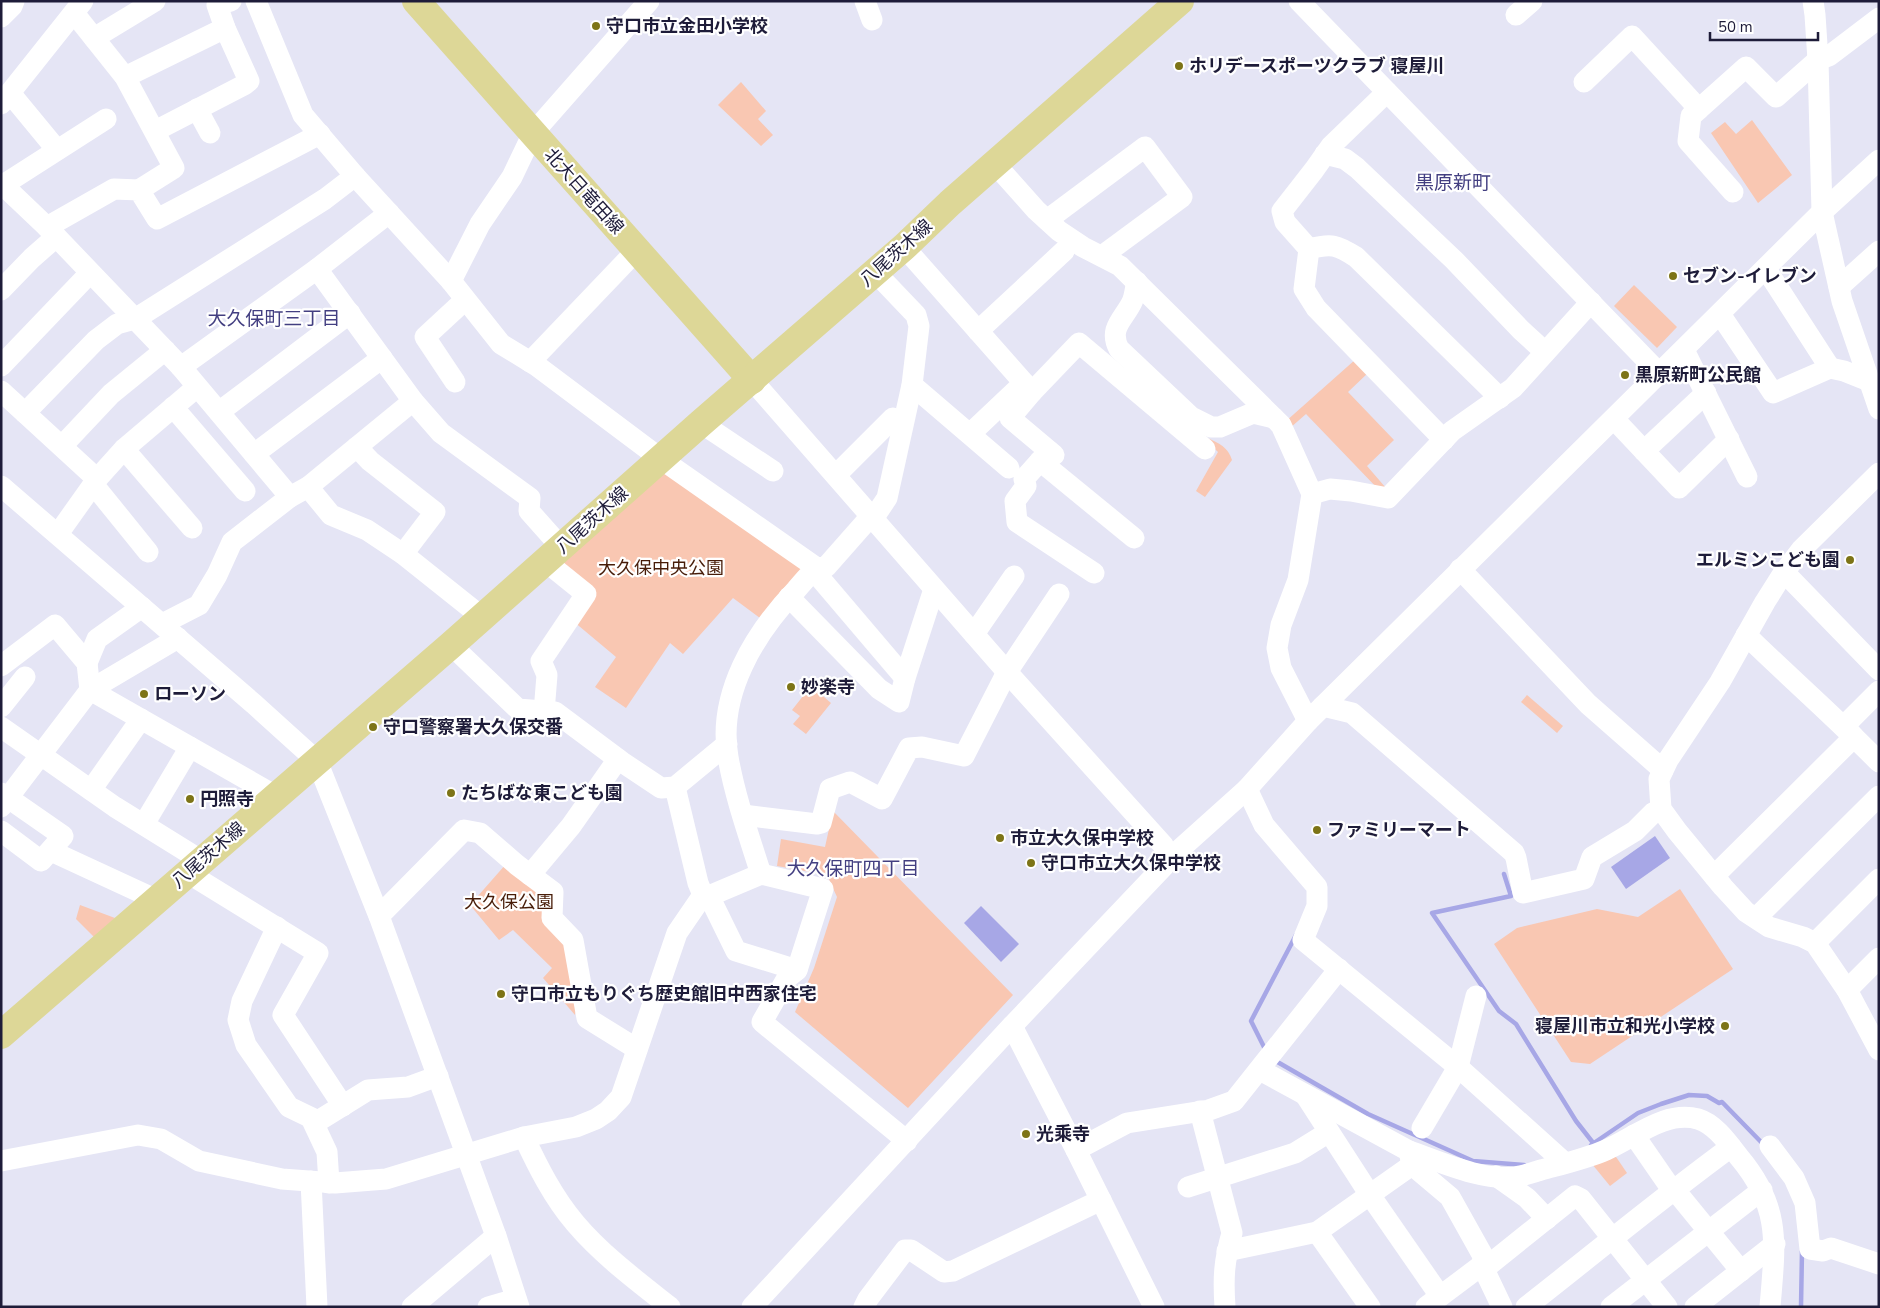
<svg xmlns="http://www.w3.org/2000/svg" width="1880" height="1308" font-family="'Nunito Sans','Noto Sans JP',sans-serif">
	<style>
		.green { fill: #f9c7b2 }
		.water { fill: #a7a7e6 }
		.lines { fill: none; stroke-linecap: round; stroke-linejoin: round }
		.stream { stroke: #a7a7e6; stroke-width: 4.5 }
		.minor { stroke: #fff; stroke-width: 21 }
		.major { stroke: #ddd797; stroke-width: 28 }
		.poi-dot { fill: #7d7417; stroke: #fff; stroke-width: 2 }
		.labels { text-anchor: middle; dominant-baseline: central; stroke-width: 4.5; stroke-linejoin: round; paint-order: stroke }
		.poi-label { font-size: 18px; font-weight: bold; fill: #1e1c39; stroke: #fff; text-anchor: start }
		.street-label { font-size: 18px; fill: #1e1c39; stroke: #fff }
		.park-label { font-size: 18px; fill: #471c08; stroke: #fff }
		.neighbourhood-label { font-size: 19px; fill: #433f81; stroke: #fff }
	</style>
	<rect width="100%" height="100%" fill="#e5e5f5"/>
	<g class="green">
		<path d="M 741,82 L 766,111 L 758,119 L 773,135 L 761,146 L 718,105 Z"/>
		<path d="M 1752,120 L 1792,175 L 1758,203 L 1711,133 L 1725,122 L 1736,134 Z"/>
		<path d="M 1634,285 L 1677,327 L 1657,348 L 1614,306 Z"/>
		<path d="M 1356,359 L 1369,372 L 1348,392 L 1394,440 L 1367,466 L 1386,488 L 1379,490 L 1306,414 L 1290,428 L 1285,422 Z"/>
		<path d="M 1207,438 C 1219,443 1228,447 1232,460 L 1205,497 L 1196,491 L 1218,452 L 1205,439 Z"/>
		<path d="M 662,467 L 808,568 L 764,621 L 733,598 L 683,654 L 670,643 L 626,708 L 595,687 L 616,657 L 573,621 L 592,594 L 556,564 Z"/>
		<path d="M 811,686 L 831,703 L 806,734 L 793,724 L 800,716 L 792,710 Z"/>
		<path d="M 1527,695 L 1563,726 L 1557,733 L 1521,702 Z"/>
		<path d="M 833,811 L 1013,995 L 908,1108 L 795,1012 L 814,968 L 837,897 L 827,875 L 777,866 L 781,839 L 825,847 Z"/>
		<path d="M 506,864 L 543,890 L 568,942 L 577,1004 L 575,1015 L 543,978 L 552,968 L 513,930 L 499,940 L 470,905 Z"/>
		<path d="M 1680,889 L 1733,969 L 1590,1064 L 1571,1062 L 1494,944 L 1517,928 L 1597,909 L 1638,917 Z"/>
		<path d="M 80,905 L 115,918 L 94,937 L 76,919 Z"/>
		<path d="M 1612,1151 L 1627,1173 L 1610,1186 L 1592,1164 Z"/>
	</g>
	<g class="water">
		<path d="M 1655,836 L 1670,858 L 1626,889 L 1611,867 Z"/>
		<path d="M 981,906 L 1019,944 L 1001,962 L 964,923 Z"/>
	</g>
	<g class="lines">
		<g class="stream">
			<path d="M 1504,874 L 1511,896 L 1432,913 L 1499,1011 L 1516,1024 L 1576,1121 L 1594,1144"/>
			<path d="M 1266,1051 L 1251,1021 L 1296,935"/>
			<path d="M 1274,1060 L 1368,1114 L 1473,1161 L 1524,1165"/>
			<path d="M 1591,1145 L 1638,1113 L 1661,1104 L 1689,1095 L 1707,1096 L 1719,1103 L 1722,1102 L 1763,1144"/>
			<path d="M 1801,1307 L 1802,1251"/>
		</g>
		<g class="minor">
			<path d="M 256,1 L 303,115 L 355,176 L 451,281 L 501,344 L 537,366 L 661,459 L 817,568 C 809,574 803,582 796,590 C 755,633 717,694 728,757 C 735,797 749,836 761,874"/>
			<path d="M 865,1 L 872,20"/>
			<path d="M 1299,1 L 1660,374"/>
			<path d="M 1813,1 L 1815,15 L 1818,60 L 1822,212 L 1842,301 L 1879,409"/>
			<path d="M 74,13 L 125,77 L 174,168 L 139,190"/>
			<path d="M 1516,15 L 1532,1"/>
			<path d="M 1,17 L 12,6 L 14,1"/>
			<path d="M 94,38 L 155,1"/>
			<path d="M 125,77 L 225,28"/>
			<path d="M 1584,82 L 1632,36 L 1699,109 L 1691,116 L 1688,141 L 1733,192"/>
			<path d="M 1387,92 L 1331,146 L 1314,170 L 1282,211 L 1285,222 L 1309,249 L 1304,289 L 1316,308 L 1444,440"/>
			<path d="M 10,93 L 57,150"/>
			<path d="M 1,104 L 83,1"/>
			<path d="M 197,109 L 210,133"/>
			<path d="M 1699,109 L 1746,67 L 1776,97 L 1818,60 L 1829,56 L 1879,18"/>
			<path d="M 106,119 L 3,185 L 47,227 L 181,367 L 290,497 L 308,487 L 331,515 L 367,530 L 403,554 L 482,617"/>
			<path d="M 155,131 L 244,85 L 249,81 L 225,28 L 217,5 L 231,1"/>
			<path d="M 1325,154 L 1345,159 L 1357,168 L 1454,260 L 1521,330 L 1545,352"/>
			<path d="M 995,164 L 1036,210 L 1059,231 L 1083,247 L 1120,266 L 1281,425 L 1312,494 L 1298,580 L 1281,625 L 1277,648 L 1281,668 L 1308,721"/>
			<path d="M 1047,220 L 1145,147 L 1182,197 L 1102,256"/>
			<path d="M 47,227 L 114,189 L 139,190 L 157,219 L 320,134"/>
			<path d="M 904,247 L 1032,392 L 1010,418 L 1054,455"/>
			<path d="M 1309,249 C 1332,243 1337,245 1356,257 L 1500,398"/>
			<path d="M 317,269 L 413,401 L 441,433 L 530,498 L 529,511 L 561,547"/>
			<path d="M 1766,269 L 1830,368"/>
			<path d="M 451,281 L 480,224 L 512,177 L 533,133 L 649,1"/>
			<path d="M 1137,282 C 1135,288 1135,296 1132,302 C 1124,319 1108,328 1119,349 L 1191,417 L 1211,427 L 1220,427 L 1253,413 L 1274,418"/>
			<path d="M 1839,287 L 1879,251"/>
			<path d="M 1,290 L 32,258 L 56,237"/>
			<path d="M 1720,314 L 1773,393 L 1830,368 L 1844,371 L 1869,381"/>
			<path d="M 978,331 L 1064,251"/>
			<path d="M 1684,350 L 1747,477"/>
			<path d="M 530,362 L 637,250"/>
			<path d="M 1,366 L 90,273"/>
			<path d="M 181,367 L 317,269 L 389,213"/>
			<path d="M 455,382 L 425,337 L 465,300"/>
			<path d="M 912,385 L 1009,468"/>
			<path d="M 1,391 L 97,479"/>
			<path d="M 1032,392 L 1079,343 L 1205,449"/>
			<path d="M 173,407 L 245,491"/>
			<path d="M 219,412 L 350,313"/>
			<path d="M 25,413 L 96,340 L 117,324 L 135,319 L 325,199 L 355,176"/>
			<path d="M 1614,419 L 1679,488 L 1729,439"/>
			<path d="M 701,423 L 773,471"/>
			<path d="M 970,434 L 1024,383"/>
			<path d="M 62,446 L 111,394 L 165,350"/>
			<path d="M 357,447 L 370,461 L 435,512 L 403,554"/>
			<path d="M 124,449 L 192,528"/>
			<path d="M 1049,451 L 1024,479 L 1026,486 L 1015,501 L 1017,522 L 1094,573"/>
			<path d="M 1644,451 L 1706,393"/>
			<path d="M 254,454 L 382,358"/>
			<path d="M 1040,461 L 1134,538"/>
			<path d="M 1879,473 L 1801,550 L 1782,575 L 1765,602 L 1720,682 L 1668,760 L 1659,779 L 1661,809 L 1677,831 L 1723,887 L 1746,912 L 1769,927 L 1803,937 L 1815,943 L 1847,990 L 1879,1050"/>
			<path d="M 836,475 L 893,418 L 902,428"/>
			<path d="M 93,484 L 148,552"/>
			<path d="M 1,486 L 254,704 L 317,761 L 379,916 L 496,1236 L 519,1307"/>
			<path d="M 308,487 L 413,401"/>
			<path d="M 1312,494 L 1330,489 L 1351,491 L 1388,498 L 1452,431 L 1513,388 L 1591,302"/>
			<path d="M 873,519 L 887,498 L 912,385 L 919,326 L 916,315 L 875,272"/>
			<path d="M 58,534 L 97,479 L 124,449 L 197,387"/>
			<path d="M 817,568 L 826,567 L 871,516"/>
			<path d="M 1460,569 L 1588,704 L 1663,770"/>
			<path d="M 814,571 L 905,678 L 934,589"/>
			<path d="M 1784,572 L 1879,670"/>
			<path d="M 789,597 L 879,689 L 899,702 L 905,678"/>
			<path d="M 162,624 L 199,605 L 217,575 L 232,542 L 290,497"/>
			<path d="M 974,634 L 1014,576"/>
			<path d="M 1746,635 C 1790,678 1836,718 1879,762"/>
			<path d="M 451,645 L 518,709 L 555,712 L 622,762 L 661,788 L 675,787 L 727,744"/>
			<path d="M 87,663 L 97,639 L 142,607"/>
			<path d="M 1,666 L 55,625 L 87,663 L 90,690"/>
			<path d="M 90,690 L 276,796"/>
			<path d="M 1323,706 L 1352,713 L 1514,853 L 1516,858 L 1523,893 L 1584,879 L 1592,857 L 1635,831 L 1653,813 L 1661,809"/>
			<path d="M 1,707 L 25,677"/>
			<path d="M 544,712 L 547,675 L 541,661 L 586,594 L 545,561"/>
			<path d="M 1,727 L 115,807 L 202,861"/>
			<path d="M 675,787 L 698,883 L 703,895"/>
			<path d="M 1247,789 L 1264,825 L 1317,887 L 1317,906 L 1303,940 L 1458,1067 L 1565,1163"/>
			<path d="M 91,790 L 141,719"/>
			<path d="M 1,793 L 63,836 L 41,861 L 1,831"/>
			<path d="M 1,807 L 90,690 L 178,638"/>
			<path d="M 743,815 L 817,824 L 821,823 L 830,789 L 850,782 L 882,799 L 909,748 L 922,747 L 964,756 L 1007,672 L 1059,594"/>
			<path d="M 144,824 L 190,747"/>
			<path d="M 51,851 L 157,900"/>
			<path d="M 1169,859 L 1247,789 L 1308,721 L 1822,212 L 1879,160"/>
			<path d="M 188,873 L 318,953 L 283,1015 L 343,1106"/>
			<path d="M 530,875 L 571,826 L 618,759"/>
			<path d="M 1714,876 L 1854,737 L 1844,726 L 1879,691"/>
			<path d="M 709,896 L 736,951 L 797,970"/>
			<path d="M 379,916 L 464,830 L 480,833 L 517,865 L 553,892 L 552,918 L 573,940 L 587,1018 L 637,1049"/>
			<path d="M 1756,918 L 1879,796"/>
			<path d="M 277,927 L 242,1001 L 238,1020 L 246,1045 L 289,1107 L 318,1121 L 368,1090 L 408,1087 L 438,1076"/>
			<path d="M 1815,943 L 1879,879"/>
			<path d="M 1847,990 L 1879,958"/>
			<path d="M 1012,1026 L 1076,1150 L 1154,1307"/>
			<path d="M 1260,1070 L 1409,1151 L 1412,1165 L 1450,1197 L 1483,1256 L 1482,1265 L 1502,1307"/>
			<path d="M 1306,1096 L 1370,1195 L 1440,1296"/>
			<path d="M 1200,1111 L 1232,1233 C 1224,1261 1223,1278 1225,1307"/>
			<path d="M 311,1118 L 327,1152 L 329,1183"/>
			<path d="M 1422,1128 L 1458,1067 L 1476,996"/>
			<path d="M 1634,1135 L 1672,1190"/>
			<path d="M 524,1137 C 538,1167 553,1197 575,1223 C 602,1255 637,1281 670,1307"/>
			<path d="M 1770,1146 L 1794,1178 L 1805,1203 L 1810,1249 L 1823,1251 L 1831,1248 L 1879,1264"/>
			<path d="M 1076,1150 L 1127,1123 L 1209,1110 L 1234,1101 L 1339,969"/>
			<path d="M 1409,1151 C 1441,1162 1482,1181 1515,1177 C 1524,1176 1533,1172 1541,1170 C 1563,1164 1585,1159 1606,1150 C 1634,1138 1665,1110 1698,1119 C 1715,1124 1728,1143 1739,1157 C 1782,1208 1775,1245 1770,1307"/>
			<path d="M 1,1161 L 138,1135 L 161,1139 L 199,1161 L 282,1179 L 335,1183 L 386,1179 L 524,1137 L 576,1127 L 596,1119 L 608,1111 L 621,1097 L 677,933 L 703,895 L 709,896 L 761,874 L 823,889 L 797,970 L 787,978 L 762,1022 L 907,1141"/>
			<path d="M 1496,1176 L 1527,1198 L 1547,1219"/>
			<path d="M 311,1181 L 317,1307"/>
			<path d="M 1188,1187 L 1295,1153 L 1329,1132"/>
			<path d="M 1674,1189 L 1741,1271"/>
			<path d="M 1317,1232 L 1370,1307"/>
			<path d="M 1227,1251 L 1317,1232 L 1412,1165"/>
			<path d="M 1484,1269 L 1575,1196 L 1581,1199 L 1667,1307"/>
			<path d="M 412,1307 L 496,1236"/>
			<path d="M 488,1307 L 516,1299"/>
			<path d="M 752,1307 L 1012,1026 L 1164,866 L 1169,859 L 1163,845 L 1007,672 L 752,380"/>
			<path d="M 864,1307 L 868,1299 L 905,1250 L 911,1250 L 944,1272 L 953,1271 L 1101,1200"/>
			<path d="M 1426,1307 L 1482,1265"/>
			<path d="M 1526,1307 C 1594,1254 1661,1198 1731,1147"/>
			<path d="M 1611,1307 L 1762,1190"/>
			<path d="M 1695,1307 L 1775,1244"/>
		</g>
		<g class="major">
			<path d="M 416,1 L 752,380"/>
			<path d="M 1,1035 L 451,645 L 701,423 L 904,247 L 950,203 L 1180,1"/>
		</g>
	</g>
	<g class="poi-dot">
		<circle cx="596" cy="26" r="5"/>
		<circle cx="1179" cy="66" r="5"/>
		<circle cx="1673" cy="276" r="5"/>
		<circle cx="1625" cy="375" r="5"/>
		<circle cx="1850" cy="560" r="5"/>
		<circle cx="791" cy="687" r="5"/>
		<circle cx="144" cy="694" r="5"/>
		<circle cx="373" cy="727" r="5"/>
		<circle cx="451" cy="793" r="5"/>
		<circle cx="190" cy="799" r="5"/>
		<circle cx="1317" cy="830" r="5"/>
		<circle cx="1000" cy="838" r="5"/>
		<circle cx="1031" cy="863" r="5"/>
		<circle cx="501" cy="994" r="5"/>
		<circle cx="1725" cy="1026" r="5"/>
		<circle cx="1026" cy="1134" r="5"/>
	</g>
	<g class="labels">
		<g class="poi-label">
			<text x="606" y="26">守口市立金田小学校</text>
			<text x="1189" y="66">ホリデースポーツクラブ 寝屋川</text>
			<text x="1683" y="276">セブン-イレブン</text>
			<text x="1635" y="375">黒原新町公民館</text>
			<text x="1840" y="560" text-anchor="end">エルミンこども園</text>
			<text x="801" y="687">妙楽寺</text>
			<text x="154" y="694">ローソン</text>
			<text x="383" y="727">守口警察署大久保交番</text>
			<text x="461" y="793">たちばな東こども園</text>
			<text x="200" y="799">円照寺</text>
			<text x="1327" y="830">ファミリーマート</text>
			<text x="1010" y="838">市立大久保中学校</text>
			<text x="1041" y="863">守口市立大久保中学校</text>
			<text x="511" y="994">守口市立もりぐち歴史館旧中西家住宅</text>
			<text x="1715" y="1026" text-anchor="end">寝屋川市立和光小学校</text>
			<text x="1036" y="1134">光乘寺</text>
		</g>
		<g class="street-label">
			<text transform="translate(584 191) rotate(48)">北大日竜田線</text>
			<text transform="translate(896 253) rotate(-42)">八尾茨木線</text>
			<text transform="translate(592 520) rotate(-42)">八尾茨木線</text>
			<text transform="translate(208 855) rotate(-41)">八尾茨木線</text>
		</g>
		<g class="park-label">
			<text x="661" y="568">大久保中央公園</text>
			<text x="509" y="902">大久保公園</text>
		</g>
		<g class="neighbourhood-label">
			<text x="1453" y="183">黒原新町</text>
			<text x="274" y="319">大久保町三丁目</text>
			<text x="853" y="869">大久保町四丁目</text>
		</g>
	</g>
	<rect width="1880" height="1308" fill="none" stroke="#1e1c39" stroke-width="5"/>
	<path d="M1710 32v8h108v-8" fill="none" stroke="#1e1c39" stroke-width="2.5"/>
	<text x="1718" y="32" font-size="15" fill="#1e1c39" stroke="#ffffff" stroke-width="4" paint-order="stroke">50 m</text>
</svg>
